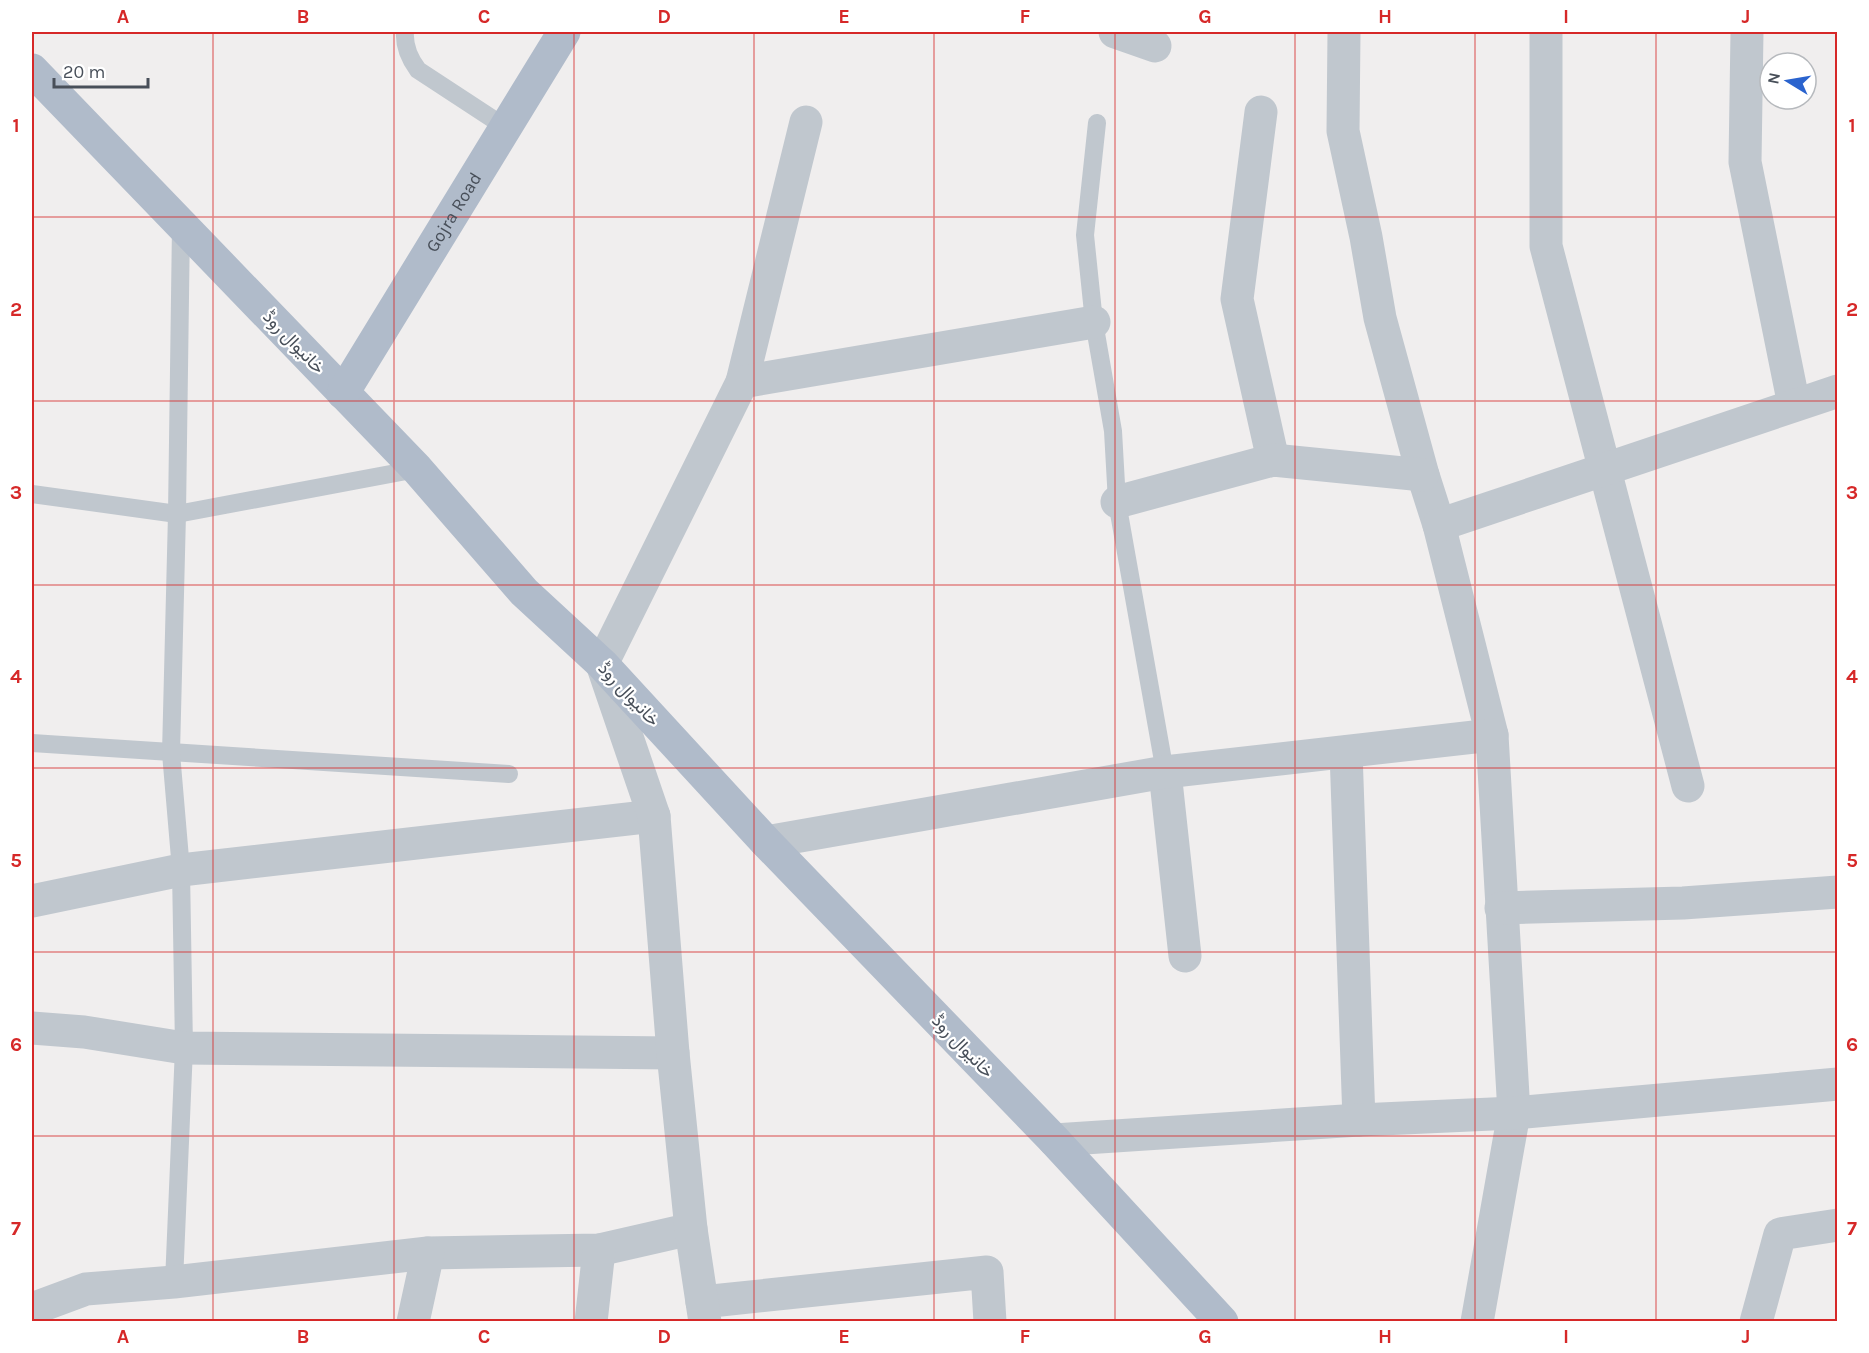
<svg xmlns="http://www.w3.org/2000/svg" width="1869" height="1353" font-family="Karla,Vazirmatn,sans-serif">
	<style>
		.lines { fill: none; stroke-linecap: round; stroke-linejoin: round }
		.service { stroke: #c0c7ce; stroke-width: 18 }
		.minor { stroke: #c0c7ce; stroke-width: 33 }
		.primary { stroke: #b0bbca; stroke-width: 33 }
		.grid { fill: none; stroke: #d62828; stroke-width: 1.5; stroke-opacity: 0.55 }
		.labels { text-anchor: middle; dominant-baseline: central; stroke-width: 4.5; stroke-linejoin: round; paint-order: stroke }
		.street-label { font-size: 18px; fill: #484f59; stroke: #fff }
		.neatline { fill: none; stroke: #d62828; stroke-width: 2 }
		.grid-label { font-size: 20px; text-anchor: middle; font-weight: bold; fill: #d62828 }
	</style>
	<rect width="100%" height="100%" fill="#f0eeee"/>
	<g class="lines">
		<g class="service">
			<path d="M 405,32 C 404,46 409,58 418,70 L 505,127"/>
			<path d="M 1097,123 L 1085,235 L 1094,322 L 1113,431 L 1117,502 L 1165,772"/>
			<path d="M 32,494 L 177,514 L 417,469"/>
			<path d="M 32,743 L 509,774"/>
			<path d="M 174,1282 L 184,1048 L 181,870 L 171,753 L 177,514 L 181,225"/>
		</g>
		<g class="minor">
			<path d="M 1115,32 L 1155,46"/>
			<path d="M 1344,32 L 1343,131 L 1366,237 L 1380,318 L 1423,475 L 1439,525 L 1492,735 L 1514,1113 L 1477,1322"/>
			<path d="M 1546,32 L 1546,246 L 1688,786"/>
			<path d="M 1747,32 L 1745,162 L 1794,405"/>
			<path d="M 1261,112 L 1237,299 L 1273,460"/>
			<path d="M 742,382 L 806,122"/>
			<path d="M 1117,502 L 1273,460 L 1423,475"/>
			<path d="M 1439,525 L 1838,391"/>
			<path d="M 1346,752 L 1359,1120"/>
			<path d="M 1165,772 L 1185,956"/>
			<path d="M 766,842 L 1165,772 L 1492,735"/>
			<path d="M 32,901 L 181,870 L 654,816"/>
			<path d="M 1501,908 L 1683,903 L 1838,892"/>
			<path d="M 32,1028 L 84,1032 L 184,1048 L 673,1053"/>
			<path d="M 1054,1140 L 1359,1120 L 1514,1113 L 1838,1084"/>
			<path d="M 702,1302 L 987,1272 L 990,1322"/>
			<path d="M 32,1309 L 86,1289 L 174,1282 L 428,1253 L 599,1250 L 691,1229"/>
			<path d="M 413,1322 L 428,1253"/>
			<path d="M 591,1322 L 599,1250"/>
			<path d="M 705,1322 L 691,1229 L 673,1053 L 654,816 L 602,664 L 742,382 L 1094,322"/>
			<path d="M 1756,1322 L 1780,1234 L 1838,1225"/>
		</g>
		<g class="primary">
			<path d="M 32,70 L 417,469 L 524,592 L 602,664 L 766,842 L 1054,1140 L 1222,1322"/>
			<path id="s1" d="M 343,393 L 564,32"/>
		</g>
	</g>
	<path class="grid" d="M 213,32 L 213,1322M 394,32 L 394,1322M 574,32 L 574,1322M 754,32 L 754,1322M 934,32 L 934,1322M 1115,32 L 1115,1322M 1295,32 L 1295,1322M 1475,32 L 1475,1322M 1656,32 L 1656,1322M 32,217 L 1838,217M 32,401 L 1838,401M 32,585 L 1838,585M 32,768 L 1838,768M 32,952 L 1838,952M 32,1136 L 1838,1136"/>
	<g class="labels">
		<g class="street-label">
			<text stroke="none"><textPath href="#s1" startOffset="212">Gojra Road</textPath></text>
			<text transform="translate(294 342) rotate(46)">خانیوال روڈ</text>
			<text transform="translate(629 694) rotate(47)">خانیوال روڈ</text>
			<text transform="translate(963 1046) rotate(46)">خانیوال روڈ</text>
		</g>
	</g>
	<rect width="1869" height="1353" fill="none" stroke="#ffffff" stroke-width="66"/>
	<g transform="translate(1788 81) rotate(281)"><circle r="28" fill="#ffffff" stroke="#b6b9bd" stroke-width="1.5"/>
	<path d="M0-4.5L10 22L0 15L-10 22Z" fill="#2a63ce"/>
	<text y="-9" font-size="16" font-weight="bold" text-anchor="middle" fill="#484f59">N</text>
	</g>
	<path d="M54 78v9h94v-9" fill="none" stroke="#484f59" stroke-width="3"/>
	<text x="63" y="78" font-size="18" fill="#484f59" stroke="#ffffff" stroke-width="4.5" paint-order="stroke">20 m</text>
	<rect x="33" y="33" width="1803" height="1287" class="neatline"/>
	<g class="grid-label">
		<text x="123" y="23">A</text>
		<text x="303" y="23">B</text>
		<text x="484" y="23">C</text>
		<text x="664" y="23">D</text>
		<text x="844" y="23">E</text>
		<text x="1025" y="23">F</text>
		<text x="1205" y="23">G</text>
		<text x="1385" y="23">H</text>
		<text x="1566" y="23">I</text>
		<text x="1746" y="23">J</text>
		<text x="16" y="132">1</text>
		<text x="1852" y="132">1</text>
		<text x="16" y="316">2</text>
		<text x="1852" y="316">2</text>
		<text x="16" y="499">3</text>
		<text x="1852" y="499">3</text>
		<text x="16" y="683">4</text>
		<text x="1852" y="683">4</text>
		<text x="16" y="867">5</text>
		<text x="1852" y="867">5</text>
		<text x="16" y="1051">6</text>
		<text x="1852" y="1051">6</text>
		<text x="16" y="1235">7</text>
		<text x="1852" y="1235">7</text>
		<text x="123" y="1343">A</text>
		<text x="303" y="1343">B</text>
		<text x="484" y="1343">C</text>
		<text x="664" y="1343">D</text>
		<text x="844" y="1343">E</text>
		<text x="1025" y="1343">F</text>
		<text x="1205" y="1343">G</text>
		<text x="1385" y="1343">H</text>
		<text x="1566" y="1343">I</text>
		<text x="1746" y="1343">J</text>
	</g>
</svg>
